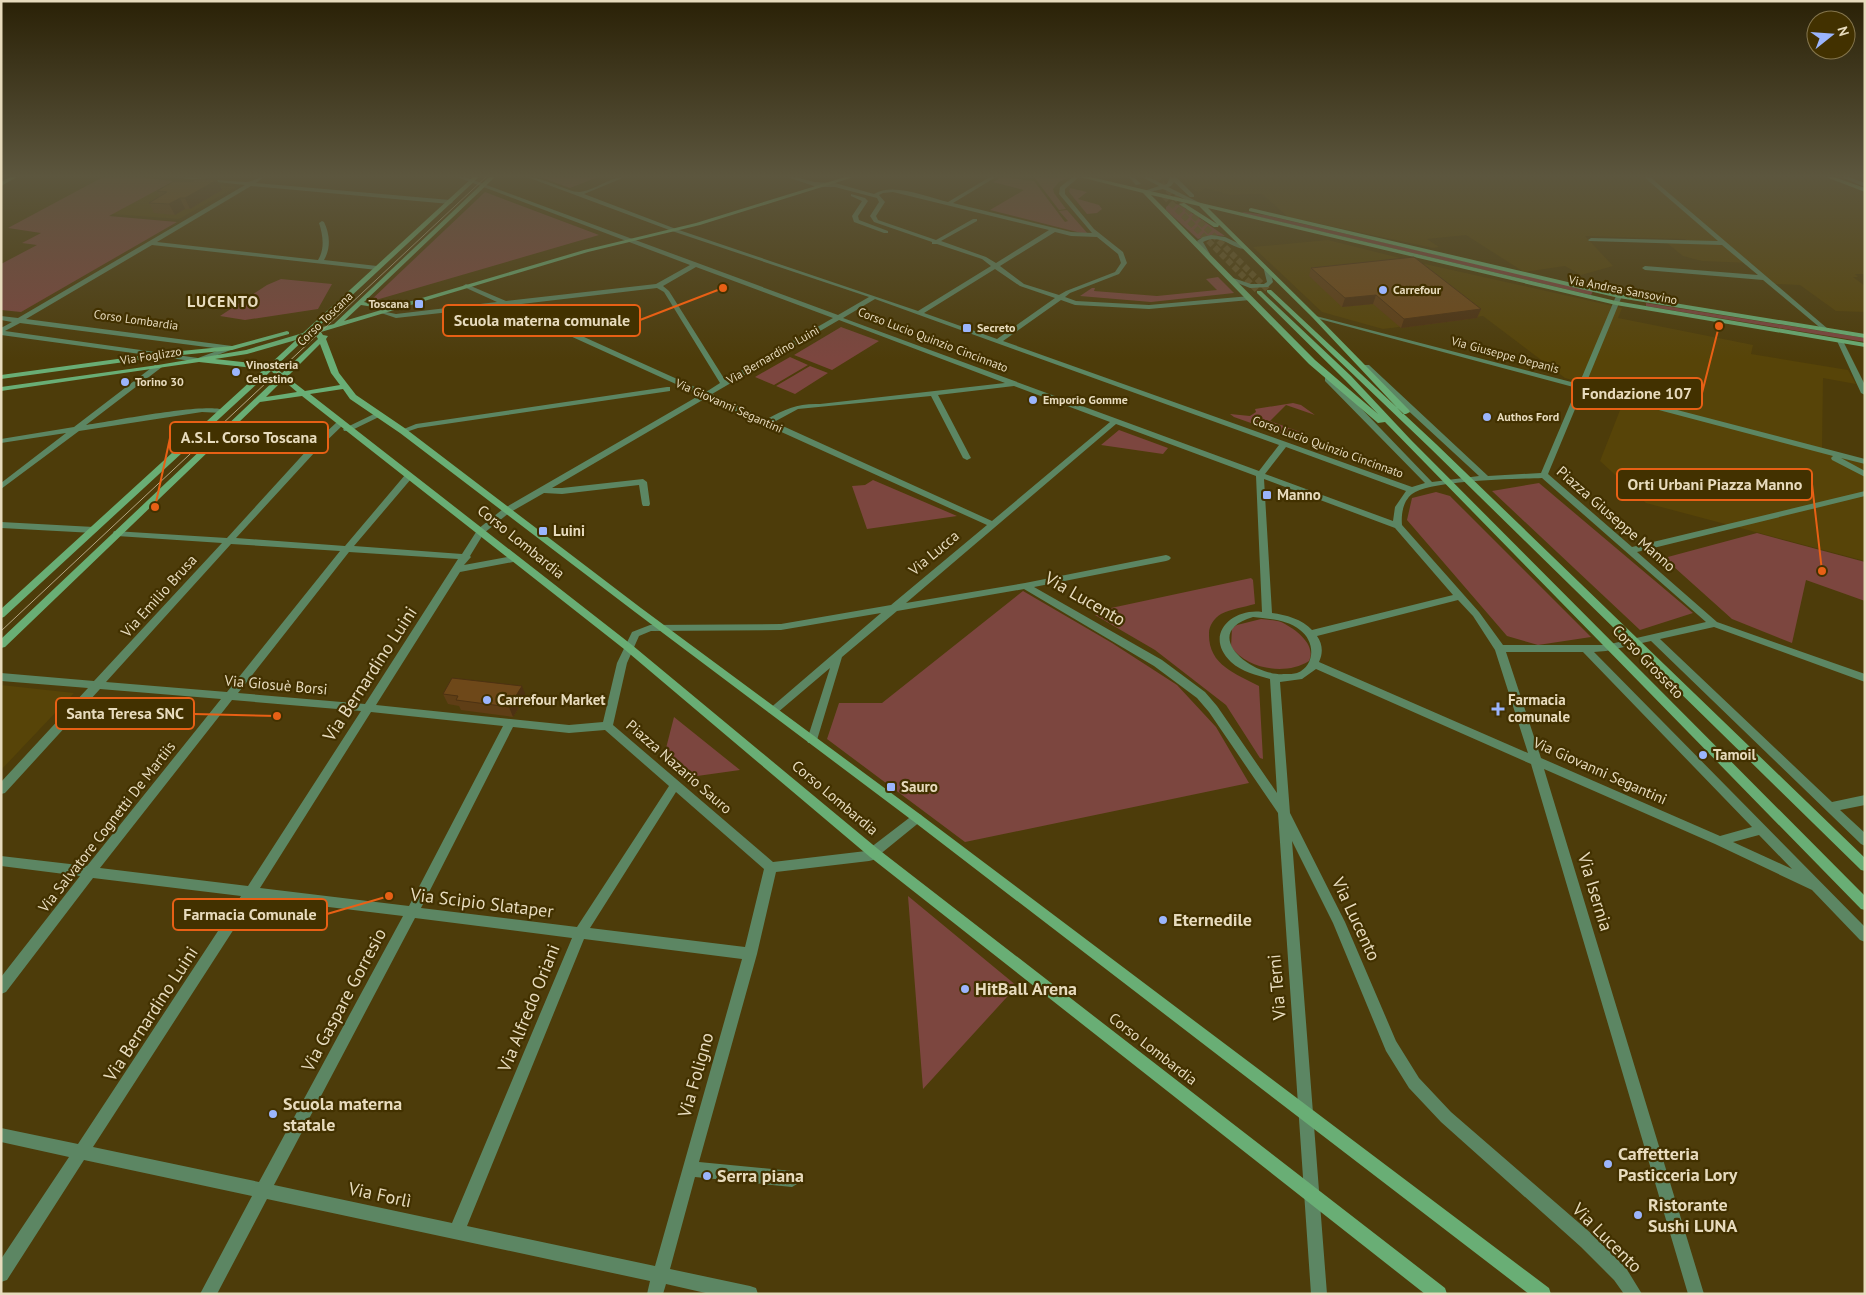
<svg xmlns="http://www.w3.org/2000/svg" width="1866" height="1295" viewBox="0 0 1866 1295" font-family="'PT Sans',sans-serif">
<rect width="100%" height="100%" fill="#4d3c0a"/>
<path fill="#574408" d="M1180,177H1865V274H1855L1858,277H1853L1865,286V312L1836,311L1800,285L1775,284L1751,263L1702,261L1683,256L1667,243H1689L1685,239L1585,236L1613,266L1581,275L1565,266L1524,272L1466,235L1427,239L1439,247L1433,248L1288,217L1262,194L1230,195L1205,188L1198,193Z
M174,181L236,187L179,219L112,214Z
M1328,240L1416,262L1622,308L1618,318L1753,345L1751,354L1848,370L1856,384L1823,378L1822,448L1865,460V561L1646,503L1600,461L1626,395L1565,378L1483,316L1383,329L1322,312L1253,247Z
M1,685L74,693L1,770Z"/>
<path fill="#7c463f" d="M103,177H136L174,181L109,216L177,222L21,312L1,310V264L37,245L22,243L41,233L8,228Z
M540,177H598L570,188Z
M1002,177L1034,181L1065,222L1068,221L1059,211L1067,210L1089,235L990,210L1024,190L993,182Z
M1034,177L1067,178L1059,182L1053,189L1054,193L1066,209L1059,210Z
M1070,188L1087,192L1078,199L1099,205L1102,209L1097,213L1087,214L1069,192Z
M485,192L599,235L369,302Z
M1171,203L1180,205L1225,236L1212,235L1198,239L1166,210V207Z
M1244,212L1265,215L1593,291L1591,295L1242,213Z
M1218,277L1234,293L1151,302L1080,296L1092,288H1095L1094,291L1157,296L1217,290L1206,279Z
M281,279L332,284L318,309L245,320L220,316L267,285Z
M1646,303L1865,338V342L1646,306Z
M841,327L879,341L832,370L794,355Z
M790,357L808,365L774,385L755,377Z
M810,366L828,373L795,394L776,386Z
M1293,403L1301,405L1315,415L1286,405L1270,421L1303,433L1296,439L1234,417L1230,414L1250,416L1256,412L1255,409Z
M1119,430L1168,448L1163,454L1101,445Z
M873,480L957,516L867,529L852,486L865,485Z
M1539,483L1693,613L1640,630L1492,491Z
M1436,492L1450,496L1591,637L1538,645L1507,636L1407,520L1412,498Z
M1757,533L1865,562V601L1806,580L1792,643L1732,619L1664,558Z
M1251,578L1253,580L1255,604C1244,607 1231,609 1221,614C1214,618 1209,626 1209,633C1208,665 1235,673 1259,686L1263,759L1260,758L1226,705L1155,650L1095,615L1112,611L1111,608Z
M1023,591L1112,643L1177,685L1216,727L1249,783L965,842L827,739L839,703H882Z
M1261,619C1268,620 1276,620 1281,622C1294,628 1317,644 1309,661C1285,676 1248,669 1231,647L1232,628L1237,625Z
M674,717L740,770L690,777L664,756Z
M908,896L1017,986L923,1089Z"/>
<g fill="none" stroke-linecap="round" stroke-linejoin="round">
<path stroke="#645425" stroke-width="6" stroke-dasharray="6 3" stroke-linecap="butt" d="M1155,177L1269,291
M1164,196L1259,292"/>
<path fill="#5c8663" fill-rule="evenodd" d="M172,177C197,177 221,181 246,182C253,182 257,177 264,177L256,183L450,200L453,202L450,204L251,186L157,242L318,260C325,249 323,235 319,223L322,221L324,222C330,234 331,248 324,260L377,266L380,268L377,270L152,245L26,319L232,346L236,348L199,362L1,335V328L12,322L1,320V316L18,318L245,185ZM20,323L222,349L198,358L5,331Z
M457,177H465L838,315L869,297L672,231L527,177C543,177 570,193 580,192C596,190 609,177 625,177L584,194L676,229L918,311L991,266L982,259L937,244H932V242L874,222L870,216L879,202L877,198L835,187H817L787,177H796L814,182L835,183L874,194C893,182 927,197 948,202L990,177H996L953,203L1071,232L1092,233L1059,194L1060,187L1073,177H1079L1065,189V194L1094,229L1123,252L1127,263L1119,274L1070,293L1065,297L1076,301L1149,305L1250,296L1253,298L1250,300L1149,309L1075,305L1061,300L1003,341L1412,487L1425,483L1325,381V377H1331L1432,482L1479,476L1363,369V365H1369L1488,476L1541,473L1577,388L1312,317V315L1579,384L1616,296L1619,294L1622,296L1585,386L1865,459V464L1841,458L1865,471V477L1832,460L1831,458L1833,456L1583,390L1548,474L1632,547L1865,491V496L1637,552L1717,622L1865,674V682L1714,627L1660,639L1832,802L1865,795V805L1840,810L1865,833V846L1861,844L1651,641L1606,651L1594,652L1865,927V942L1860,940L1812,890L1715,844L1544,769L1704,1294H1688L1531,764L1316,669L1302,679L1280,682L1290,813L1345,922L1396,1041L1419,1078L1451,1112L1593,1235L1626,1268L1642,1294H1624L1614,1280L1581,1247L1441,1122L1409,1088L1386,1051L1333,923L1292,841L1327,1294H1311L1278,813L1209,712L1197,698L1154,666L1024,589L897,611L842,657L817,740L816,743H808L807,740L830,668L777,713H769L768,710L881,613L781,630L651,631L639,636L627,663L613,725L773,862L866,851L913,815L917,813L921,815L923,818L921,821L873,860L869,861L776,872L757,954L699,1162L792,1171L797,1174L800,1179L797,1184L792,1187L695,1177L670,1269L750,1286L756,1288L758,1294H710L666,1284L663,1294H647L650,1281L267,1199L217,1294H200L252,1196L84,1160L7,1280L1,1282V1259L69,1157L1,1142V1128L78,1144L241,896L93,878L6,992L1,994V977L80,876L1,866V856L87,866L221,699L100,689L5,793L1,794V782L88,688L1,681V673L94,681L222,543L117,536L114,535L113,533L114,531L227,538L309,448L337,422H340L344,424L315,452L236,538L345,546L405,475H411V479L354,546L462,554L478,529L503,509L700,395L504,306L396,318L381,313V311L396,314L497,302L464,287L463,286L466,284L506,301L656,284L690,265ZM893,192L1049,230L996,263L986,257L941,241L977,221V219H973L936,240L878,220L876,216L885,202L879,195L883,193ZM1055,232L1071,236L1097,237L1118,254L1121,263L1115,272L1066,291L1059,295L1024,284L1000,266ZM696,267L833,318L725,380L669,291L663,286ZM995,269L1020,286L1055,298L997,339L924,313ZM657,288L664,292L720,383L706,392L513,305ZM875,299L1279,445L1259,471L843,318ZM839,320L1005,383L820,404C799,403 785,409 767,419L712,394ZM1014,386L1110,422L992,521L774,422L798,409L931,396L963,458L967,460L971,458L938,395ZM706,398L987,525L891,605L781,624L650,625L632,632L617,663L603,722L569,725L376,705L460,572L513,562L518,559L513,556L464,565L471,557L470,556L484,533L509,513L544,493L562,494L639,485L642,504L643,506H649L650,504L647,482L643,479L562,488H552ZM1116,424L1256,476L1262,612C1232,608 1203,635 1231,662C1242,672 1256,675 1270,679L1277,793L1217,706L1205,692L1162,660L1034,587L1166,561L1169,560L1171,558L1169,556L1166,555L1025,583L906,603ZM1286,447L1406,491L1395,507L1393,521L1265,474ZM1542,478L1706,622L1606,645H1503L1479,612L1402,525C1401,514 1403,501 1412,494C1430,480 1516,479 1542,478ZM1264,479L1395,528L1453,595L1312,630C1302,619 1286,615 1272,613ZM231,544L340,551L227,692L106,682ZM349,552L458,559L365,704L238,693ZM1458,600L1473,616L1495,650L1528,753L1319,662C1323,654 1323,644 1317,636ZM1253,617C1269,619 1287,619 1300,630C1315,641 1316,665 1297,673C1294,674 1289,674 1285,674C1252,677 1198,633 1253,617ZM1506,652H1583L1752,827L1720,836L1541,758ZM232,700L361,711L248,886L100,868ZM371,712L503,726L409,906L260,888ZM513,727L569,733L605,730L669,786L577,927L421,908ZM676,792L764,869L745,947L590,928ZM1759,835L1792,869L1733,842ZM254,898L403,916L259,1182L93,1147ZM415,918L572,938L452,1223L274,1185ZM584,939L742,959L655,1266L467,1226Z
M1129,177H1134L1141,184L1136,185Z
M1142,177H1149L1164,185L1167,184L1170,177H1176L1194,195V197H1190L1174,182L1171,186L1168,187L1204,205L1199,206L1163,189L1144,193V191L1159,186Z
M1644,177H1650L1828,329V331H1824L1763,280L1645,270L1642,268L1645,266L1758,275L1722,245L1589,241L1588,240L1591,238L1718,241Z
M1841,177H1849L1865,183V187Z
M851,194L865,198L868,201L858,216L859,220L888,231V233H884L854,222L852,216L862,201L851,196Z
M1211,235L1225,237L1248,248C1236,253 1221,231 1203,242L1210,254L1205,255L1197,241L1203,237Z
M1267,268L1270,270L1273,282L1268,287L1250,288L1230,280L1233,278L1251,284H1264L1267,282L1264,270Z
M1840,339L1843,341L1865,385V395L1861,393L1837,341Z
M155,365L162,367L86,425C109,422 211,401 226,411L222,413L202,412L79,431L1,489V483L66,433L1,443V439L74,427Z
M667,387H670V391L418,428L403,433L399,431L416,424Z
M376,413H382L383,415L350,431H344L343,429Z
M1,522L94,527L98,530L94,533L1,528Z"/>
<path fill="#69ae75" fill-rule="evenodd" d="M10,177H17L1,186V182Z
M473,177H479L318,327L319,328L334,324L489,177H495L364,302L380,306V308L361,305L344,321L584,250L696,223L845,177H854L700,225L588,252L321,332L323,335L328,336L326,339L339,373L356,395L406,429L641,608L921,815L1549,1288L1551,1294H1529L913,821L635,612L400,433L350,399L343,389L310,394L632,645L878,849L1445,1288L1447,1294H1425L870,857L624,649L302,396L260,402L5,647L1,648V639L278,377L271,371L4,617L1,618V609L264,369L199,362L1,391V387L158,365L246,350L303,333ZM315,334L318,339L282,373L275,367L308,336ZM296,340L269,365L215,359L247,354ZM320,344L331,373L340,385L305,391L287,377ZM283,380L297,392L266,397Z
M1080,177H1091L1616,301L1865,343V347L1616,305L1208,208L1316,315L1409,410L1410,412L1406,414H1403L1312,317L1219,225L1218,227H1214L1179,204L1184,203L1217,224L1199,206L1151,195L1315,360L1378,414L1345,380L1257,293V291H1261L1351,376L1411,440L1865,896V910L1861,909L1385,422L1378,423L1309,364L1143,193Z
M1826,177H1834L1865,188V192Z
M1251,208L1619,294L1865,334V338L1619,298L1249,211V209Z
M1267,290H1271L1436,444L1865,858V871L1861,870L1430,448L1267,292Z
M287,331L289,332V334L232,350L161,357L1,379V375L161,353L232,346Z"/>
<path stroke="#b3a681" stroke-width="1" d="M1,631L486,177"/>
</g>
<path fill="#5f3e16" d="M217,180L222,190L190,209H185L175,215L154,213L149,203L160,197L157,191L191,182Z
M1311,268L1481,309L1477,318L1401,328L1373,304L1342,307L1309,276Z
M443,694L526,696L513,717L461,710L459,706L448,704Z"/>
<path fill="#4d3212" d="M217,180L222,190L190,209L185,198Z
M180,198L185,209L175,215L169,204Z
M1376,295L1373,304L1342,307L1345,298Z
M1481,309L1477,318L1401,328L1404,319Z
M522,686L526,696L513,717L509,707Z"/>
<path fill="#6e4819" stroke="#4d3212" d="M196,179L217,180L185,198H180L169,204L149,203L167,192L157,191L174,181L191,182Z
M1414,257L1481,309L1404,319L1376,295L1345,298L1311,268Z
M452,678L522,686L509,707L456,700L458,696L443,694Z"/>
<linearGradient id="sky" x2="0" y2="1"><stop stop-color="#2a2106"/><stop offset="0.49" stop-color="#5c563e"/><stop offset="1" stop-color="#5c563e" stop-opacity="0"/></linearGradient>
<rect width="1866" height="359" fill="url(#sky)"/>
<g fill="#9bb5fd" stroke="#423100" stroke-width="2">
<circle cx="1383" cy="290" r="5"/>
<rect x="414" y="299" width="10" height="10" rx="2.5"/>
<rect x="962" y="323" width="10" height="10" rx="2.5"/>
<circle cx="236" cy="372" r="5"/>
<circle cx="125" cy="382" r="5"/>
<circle cx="1033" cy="400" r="5"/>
<circle cx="1487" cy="417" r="5"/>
<rect x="1262" y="490" width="10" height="10" rx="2.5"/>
<rect x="538" y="526" width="10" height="10" rx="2.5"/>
<circle cx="487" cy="700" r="5"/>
<path d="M1495.5 701.5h5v5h5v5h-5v5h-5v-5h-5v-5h5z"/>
<circle cx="1703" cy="755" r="5"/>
<rect x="886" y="782" width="10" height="10" rx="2.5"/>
<circle cx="1163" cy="920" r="5"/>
<circle cx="965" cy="989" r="5"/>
<circle cx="273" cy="1114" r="5"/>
<circle cx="1608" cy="1164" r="5"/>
<circle cx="707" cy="1176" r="5"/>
<circle cx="1638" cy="1215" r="5"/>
</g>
<g text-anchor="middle" stroke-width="4.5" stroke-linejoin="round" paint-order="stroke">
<g font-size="12" font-weight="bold" fill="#e7dbbd" stroke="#423100" text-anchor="start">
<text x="1393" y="294">Carrefour</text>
<text x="409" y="308" text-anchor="end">Toscana</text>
<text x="977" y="332">Secreto</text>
<text x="246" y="369">Vinosteria<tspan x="246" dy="14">Celestino</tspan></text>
<text x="135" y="386">Torino 30</text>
<text x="1043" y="404">Emporio Gomme</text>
<text x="1497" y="421">Authos Ford</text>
</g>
<g font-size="12" fill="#e7dbbd" stroke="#423100">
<text transform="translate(1623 290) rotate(11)" y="4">Via Andrea Sansovino</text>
<text transform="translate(325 319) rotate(-44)" y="4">Corso Toscana</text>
<text transform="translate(136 320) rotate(8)" y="4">Corso Lombardia</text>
<text transform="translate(933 340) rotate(21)" y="4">Corso Lucio Quinzio Cincinnato</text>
<text transform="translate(773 355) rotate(-30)" y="4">Via Bernardino Luini</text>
<text transform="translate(1505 355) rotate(15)" y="4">Via Giuseppe Depanis</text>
<text transform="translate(151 356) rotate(-9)" y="4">Via Foglizzo</text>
<text transform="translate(729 406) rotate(24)" y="4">Via Giovanni Segantini</text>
<text transform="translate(1328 447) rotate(20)" y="4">Corso Lucio Quinzio Cincinnato</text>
</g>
<g font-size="15" font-weight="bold" fill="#e7dbbd" stroke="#423100" text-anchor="start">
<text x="1277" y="500">Manno</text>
<text x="553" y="536">Luini</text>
<text x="497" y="705">Carrefour Market</text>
<text x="1508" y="705">Farmacia<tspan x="1508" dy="17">comunale</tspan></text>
<text x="1713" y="760">Tamoil</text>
<text x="901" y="792">Sauro</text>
</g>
<g font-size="15" fill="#e7dbbd" stroke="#423100">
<text transform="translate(1616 519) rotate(41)" y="5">Piazza Giuseppe Manno</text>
<text transform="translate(521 542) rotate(39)" y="5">Corso Lombardia</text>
<text transform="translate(934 553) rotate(-40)" y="5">Via Lucca</text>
<text transform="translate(159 596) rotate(-48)" y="5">Via Emilio Brusa</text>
<text transform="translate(1648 662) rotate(46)" y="5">Corso Grosseto</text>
<text transform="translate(276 685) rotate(5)" y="5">Via Giosuè Borsi</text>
<text transform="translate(679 767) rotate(41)" y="5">Piazza Nazario Sauro</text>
<text transform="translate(1600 771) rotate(24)" y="5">Via Giovanni Segantini</text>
<text transform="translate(835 798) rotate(40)" y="5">Corso Lombardia</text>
<text transform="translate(107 827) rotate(-52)" y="5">Via Salvatore Cognetti De Martiis</text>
<text transform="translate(1153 1049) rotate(38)" y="5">Corso Lombardia</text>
</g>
<g font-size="16" font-weight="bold" letter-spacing="1" fill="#e7dbbd" stroke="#423100">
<text x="223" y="307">LUCENTO</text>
</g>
<g font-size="18" fill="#e7dbbd" stroke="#423100">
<text transform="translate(1085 599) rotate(30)" y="6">Via Lucento</text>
<text transform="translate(370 674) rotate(-57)" y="6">Via Bernardino Luini</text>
<text transform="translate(1595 892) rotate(73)" y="6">Via Isernia</text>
<text transform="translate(482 903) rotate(7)" y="6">Via Scipio Slataper</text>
<text transform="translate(1356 919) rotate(65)" y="6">Via Lucento</text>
<text transform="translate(1277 987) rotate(-95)" y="6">Via Terni</text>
<text transform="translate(344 1000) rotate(-62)" y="6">Via Gaspare Gorresio</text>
<text transform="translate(529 1008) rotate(-68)" y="6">Via Alfredo Oriani</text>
<text transform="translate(151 1014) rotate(-57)" y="6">Via Bernardino Luini</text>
<text transform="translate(696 1075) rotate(-74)" y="6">Via Foligno</text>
<text transform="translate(380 1195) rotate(12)" y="6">Via Forlì</text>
<text transform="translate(1607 1238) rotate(45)" y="6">Via Lucento</text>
</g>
<g font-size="18" font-weight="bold" fill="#e7dbbd" stroke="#423100" text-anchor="start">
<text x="1173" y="926">Eternedile</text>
<text x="975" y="995">HitBall Arena</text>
<text x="283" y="1110">Scuola materna<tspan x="283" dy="21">statale</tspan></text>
<text x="1618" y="1160">Caffetteria<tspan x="1618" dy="21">Pasticceria Lory</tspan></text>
<text x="717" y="1182">Serra piana</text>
<text x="1648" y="1211">Ristorante<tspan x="1648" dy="21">Sushi LUNA</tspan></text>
</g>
</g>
<path fill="none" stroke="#e86015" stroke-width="2" d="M723 288L640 320M1719 326L1702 393M155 507L170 438M1822 571L1812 484M277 716L194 714M389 896L327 914"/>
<g fill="#e86015" stroke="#423100" stroke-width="2">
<circle cx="723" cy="288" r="5"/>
<circle cx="1719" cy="326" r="5"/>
<circle cx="155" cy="507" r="5"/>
<circle cx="1822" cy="571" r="5"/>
<circle cx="277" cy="716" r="5"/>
<circle cx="389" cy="896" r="5"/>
</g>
<g fill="#423100" stroke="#e86015" stroke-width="2">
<rect x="443" y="305" width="197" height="31" rx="5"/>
<rect x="1572" y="378" width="130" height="31" rx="5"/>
<rect x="170" y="422" width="158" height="31" rx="5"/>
<rect x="1617" y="469" width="195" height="31" rx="5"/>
<rect x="56" y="698" width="138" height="31" rx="5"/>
<rect x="173" y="899" width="154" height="31" rx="5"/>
</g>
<g font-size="16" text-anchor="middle" font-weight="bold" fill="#e7dbbd">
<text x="542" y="326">Scuola materna comunale</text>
<text x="1637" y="399">Fondazione 107</text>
<text x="249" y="443">A.S.L. Corso Toscana</text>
<text x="1715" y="490">Orti Urbani Piazza Manno</text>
<text x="125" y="719">Santa Teresa SNC</text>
<text x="250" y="920">Farmacia Comunale</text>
</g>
<rect width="1866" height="1295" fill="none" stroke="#e7dbbd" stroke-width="5"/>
<g transform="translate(1831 35) rotate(73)"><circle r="24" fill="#423100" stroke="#84754c"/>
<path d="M0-4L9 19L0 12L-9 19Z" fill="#9bb5fd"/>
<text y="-8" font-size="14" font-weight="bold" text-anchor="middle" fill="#e7dbbd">N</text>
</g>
</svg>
